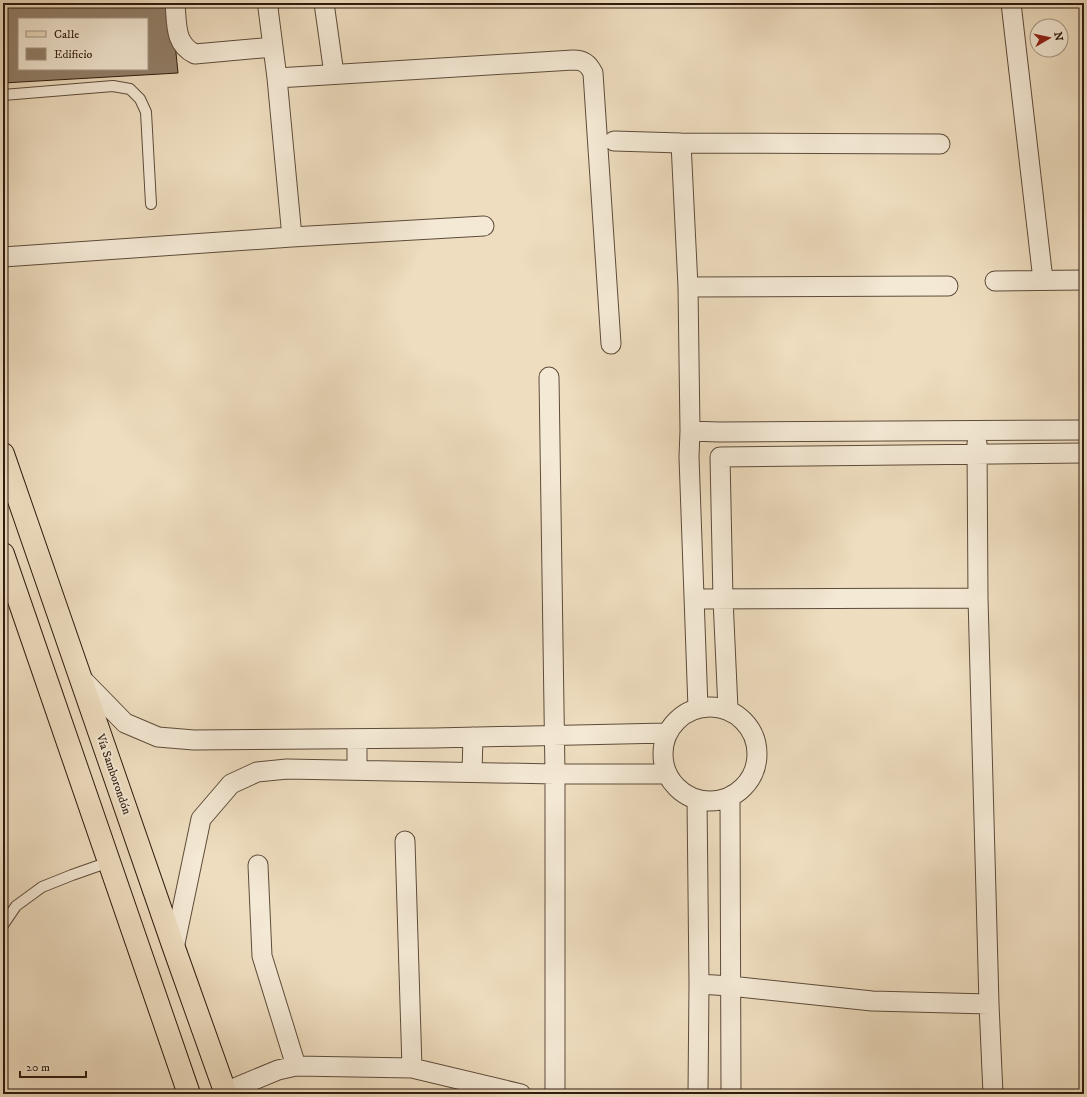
<svg xmlns="http://www.w3.org/2000/svg" width="1087" height="1097" viewBox="0 0 1087 1097" font-family="'IM FELL DW Pica',serif">
<rect width="100%" height="100%" fill="#eeddbf"/>
<filter id="stains"><feTurbulence type="fractalNoise" baseFrequency=".005" numOctaves="4"/><feColorMatrix values="0 0 0 0 .2 0 0 0 0 .09 0 0 0 0 .02 0 0 0 .5 -.17"/></filter>
<radialGradient id="worn" r=".72"><stop offset=".6" stop-color="#630" stop-opacity="0"/><stop offset="1" stop-color="#630" stop-opacity=".3"/></radialGradient>
<path fill="#92806a" stroke="#2e1b0e" fill-rule="evenodd" d="M3,3H171L178,73L3,83ZM19,19H147V69H19Z"/>
<g fill="none" stroke-linecap="round" stroke-linejoin="round">
<g stroke="#5e4c3a" stroke-width="12">
<path id="lane" d="M3,95L113,86L130,89L140,99L146,112L151,204
M3,925L16,906L42,887L72,875L109,862"/>
</g>
<g stroke="#5e4c3a" stroke-width="21">
<path id="street" d="M175,3C177,23 174,44 195,54L273,47
M270,3L268,8L277,78L292,237
M324,3L334,74
M1011,3L1043,280
M277,78L573,60C583,60 588,63 593,73L611,344
M614,141L681,143L940,144
M681,143L688,287
M3,257L292,237L484,226
M995,281L1084,280
M549,377L555,774V1094
M690,431L688,287L948,286
M694,599L978,598L977,443
M81,678L125,723L158,737L194,740L434,738L667,733
M663 754a47 47 0 1 1 94 0a47 47 0 1 1-94 0Z
M698,708L689,457L690,431L719,432L1084,430
M728,709L723,599L720,457L1084,453
M357,770V739
M472,772L473,737
M730,797L731,1094
M697,799L699,984L698,1094
M258,865L262,956L296,1066
M174,948L201,819L231,784L257,772L287,769L555,774H667
M699,984L730,986L872,1001L989,1004L978,598
M989,1004L993,1094
M412,1068L521,1094
M225,1092L278,1070L296,1066L412,1068L405,841"/>
</g>
<g stroke="#2e1b0e" stroke-width="24">
<path id="primary" d="M3,454L174,948L226,1094
M3,554L189,1094"/>
</g>
<use href="#lane" stroke="#f4e9d5" stroke-width="10"/>
<use href="#street" stroke="#f4e9d5" stroke-width="19"/>
<use href="#primary" stroke="#eeddbf" stroke-width="22"/>
</g>
<g text-anchor="middle" stroke-width="4" stroke-linejoin="round" paint-order="stroke">
<g font-size="12" fill="#2e1b0e" stroke="#f4e9d5">
<text transform="translate(114 774) rotate(71)" y="4">Vía Samborondón</text>
</g>
</g>
<rect width="1087" height="1097" fill="none" stroke="#eeddbf" stroke-width="16"/>
<rect x="4" y="4" width="1079" height="1089" fill="none" stroke="#2e1b0e" stroke-width="2"/>
<rect x="8" y="8" width="1071" height="1081" fill="none" stroke="#2e1b0e"/>
<rect x="18" y="18" width="130" height="52" fill="#f4e9d5" stroke="#a59785"/>
<rect x="26" y="31" width="20" height="6" fill="#eeddbf" stroke="#a59785"/>
<text x="54" y="38" font-size="12" fill="#2e1b0e">Calle</text>
<rect x="26" y="48" width="20" height="12" fill="#92806a" stroke="#a59785"/>
<text x="54" y="58" font-size="12" fill="#2e1b0e">Edificio</text>
<g transform="translate(1049 38) rotate(81)"><circle r="19" fill="#f4e9d5" stroke="#a59785"/>
<path d="M0-3L7 15L0 10L-7 15Z" fill="#8f2418"/>
<text y="-6" font-size="11" font-weight="bold" text-anchor="middle" fill="#2e1b0e">N</text>
</g>
<path d="M20 1071v6h66v-6" fill="none" stroke="#2e1b0e" stroke-width="2"/>
<text x="26" y="1071" font-size="12" fill="#2e1b0e" stroke="#f4e9d5" stroke-width="3" paint-order="stroke">20 m</text>
<rect width="100%" height="100%" filter="url(#stains)"/>
<rect width="100%" height="100%" fill="url(#worn)"/>
</svg>
